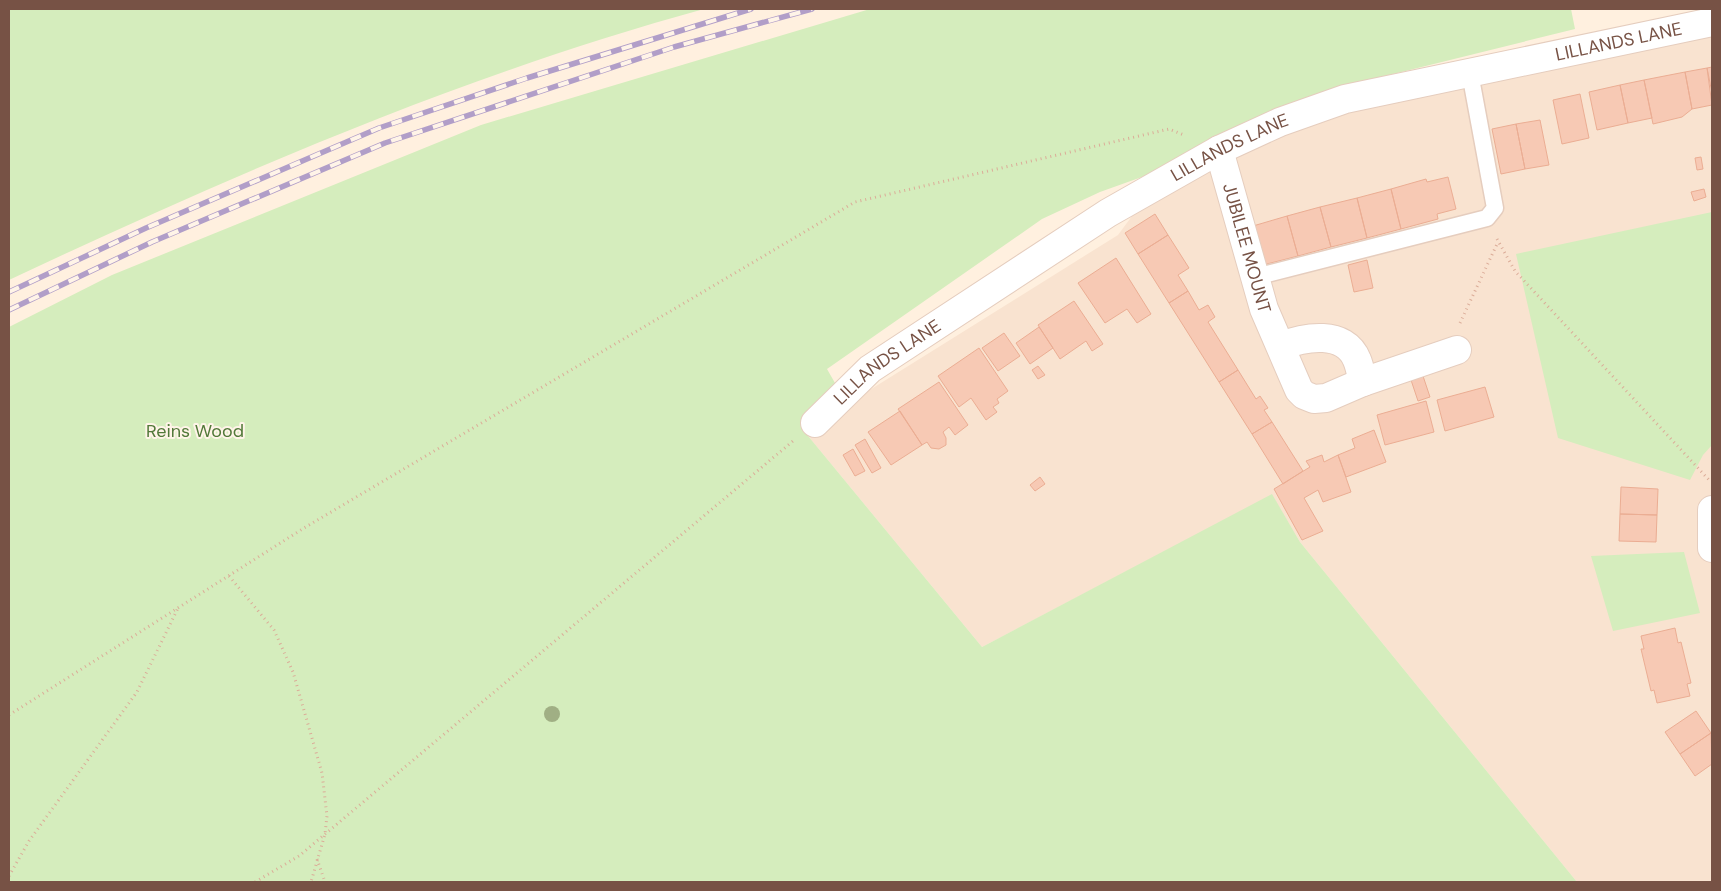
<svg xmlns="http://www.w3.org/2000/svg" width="1721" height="891" viewBox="0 0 1721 891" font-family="'DM Sans',sans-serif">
<rect width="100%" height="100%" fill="#fff0df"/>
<path fill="#f9e3d0" d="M1712,36V882H1577L1300,542L1272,495L982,647L804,431L1118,235L1135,212L1195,174L1306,125L1365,106Z"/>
<path fill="#d5edbd" d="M9,9H704C464,75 234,174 9,280Z
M870,9H1571L1575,29L1373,79L1292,105L1153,173L1100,192L1042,219L827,369L847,404L804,431L982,647L1272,494L1300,542L1577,882H9V327L112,275L481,125Z
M1712,212V445L1703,455L1690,480L1558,438L1516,254Z
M1684,552L1700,613L1613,631L1591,556Z"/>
<path fill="#f7c9b4" stroke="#ebad93" d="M1712,67V93L1707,68Z
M1707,68L1712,105L1692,109L1685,72Z
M1685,72L1692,109L1682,117L1653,124L1644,80Z
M1644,80L1652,118L1628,123L1620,85Z
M1620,85L1628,123L1597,130L1589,92Z
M1580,94L1589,138L1562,144L1553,100Z
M1540,120L1549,165L1525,169L1516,124Z
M1516,124L1525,169L1501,174L1492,129Z
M1701,157L1703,169L1697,170L1695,158Z
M1448,177L1456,209L1437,214L1438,219L1401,229L1391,189L1426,179L1427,182Z
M1391,189L1401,229L1367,238L1357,198Z
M1704,189L1706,197L1694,201L1691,192Z
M1357,198L1367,238L1331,247L1320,207Z
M1320,207L1331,247L1298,256L1287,216Z
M1155,214L1168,235L1138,254L1125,233Z
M1287,216L1298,256L1263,265L1253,226Z
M1168,235L1189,268L1178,275L1188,291L1169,303L1138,254Z
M1116,258L1151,314L1137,323L1127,309L1105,323L1078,283Z
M1367,260L1373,288L1354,292L1348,265Z
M1188,291L1199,310L1208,305L1215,317L1208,322L1238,370L1219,382L1169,303Z
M1074,301L1103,344L1092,351L1086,341L1060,359L1038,325Z
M1039,327L1053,348L1030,364L1016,343Z
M1004,333L1020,356L998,371L982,348Z
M979,348L1008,391L997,399L999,403L993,407L997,412L986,420L971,398L959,407L938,376Z
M1038,366L1045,375L1038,379L1032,370Z
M1238,370L1256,399L1260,396L1268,408L1264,410L1272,422L1252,434L1219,382Z
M1423,376L1430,397L1418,401L1411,380Z
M939,382L968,425L955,435L949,427L943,432L946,438V445L939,449L931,448L927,442L922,445L898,409Z
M1485,387L1494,417L1445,431L1437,400Z
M1426,401L1434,432L1385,445L1377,415Z
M900,411L922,445L891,465L868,432Z
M1272,422L1303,471L1283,484L1252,434Z
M1374,430L1386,462L1346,477L1338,455L1355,448L1352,439Z
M865,439L881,468L872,473L855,445Z
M853,449L865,471L855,476L843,455Z
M1322,455L1324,462L1338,455L1351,492L1323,502L1318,490L1304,498L1323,531L1302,540L1274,489L1310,467L1306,461Z
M1040,477L1045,484L1035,491L1030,485Z
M1621,487L1658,489L1657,515L1620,514Z
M1620,514L1657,515L1656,542L1619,541Z
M1675,628L1678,643L1681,642L1691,683L1687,684L1690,696L1657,703L1654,690L1651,691L1641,649H1644L1641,636Z
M1696,711L1711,733L1680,754L1665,732Z
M1711,733L1712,764L1695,776L1680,754Z"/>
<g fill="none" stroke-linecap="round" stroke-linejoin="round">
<g stroke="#e5cdbe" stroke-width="19">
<path id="lane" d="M1255,277L1487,218L1495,208L1470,73"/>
</g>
<g stroke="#e5cdbe" stroke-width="30">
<g id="street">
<path id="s1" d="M1219,150L1264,309L1299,390L1304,395L1314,399L1326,398L1363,382L1457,350"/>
<path d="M1281,346C1304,337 1345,329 1357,360C1360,367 1361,375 1363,382"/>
<path id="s2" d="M815,423L870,369L1108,213L1219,150L1280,122L1345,99L1712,22"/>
<path d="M1712,510V548"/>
</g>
</g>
<path stroke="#dbac98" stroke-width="3" stroke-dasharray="1 4" stroke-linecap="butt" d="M1497,239L1515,271L1710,481
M1460,323L1498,242
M229,576L274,630L293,672L322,773L327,816L325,834L311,882
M9,715L304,528L855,202L1169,129L1184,135
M317,859L325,882
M9,876L29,841L137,692L178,608
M255,882L299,856L793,441"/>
<use href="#lane" stroke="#fff" stroke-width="16"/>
<use href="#street" stroke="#fff" stroke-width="28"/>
<g stroke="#b19ec8" stroke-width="5.5">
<path id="rail" d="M9,292L146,228L379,128L527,78L751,9
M9,310L152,242L385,143L674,47L812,9"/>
</g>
<use href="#rail" stroke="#fff4e8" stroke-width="4" stroke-dasharray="11" stroke-linecap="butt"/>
</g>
<circle fill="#a0af84" cx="552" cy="714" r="8"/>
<g text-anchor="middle" stroke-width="4" stroke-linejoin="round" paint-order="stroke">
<g font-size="18" fill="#775245" stroke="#fff4e8">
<text dy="6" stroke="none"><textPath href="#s2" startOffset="905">LILLANDS LANE</textPath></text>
<text dy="6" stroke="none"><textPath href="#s2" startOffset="500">LILLANDS LANE</textPath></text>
<text dy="6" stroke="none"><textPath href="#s1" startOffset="102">JUBILEE MOUNT</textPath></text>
<text dy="6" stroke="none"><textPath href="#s2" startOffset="95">LILLANDS LANE</textPath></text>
</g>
<g font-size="18" fill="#527939" stroke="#fff4e8">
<text x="195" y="437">Reins Wood</text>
</g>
</g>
<rect width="1721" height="891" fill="none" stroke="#775245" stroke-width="20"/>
</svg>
